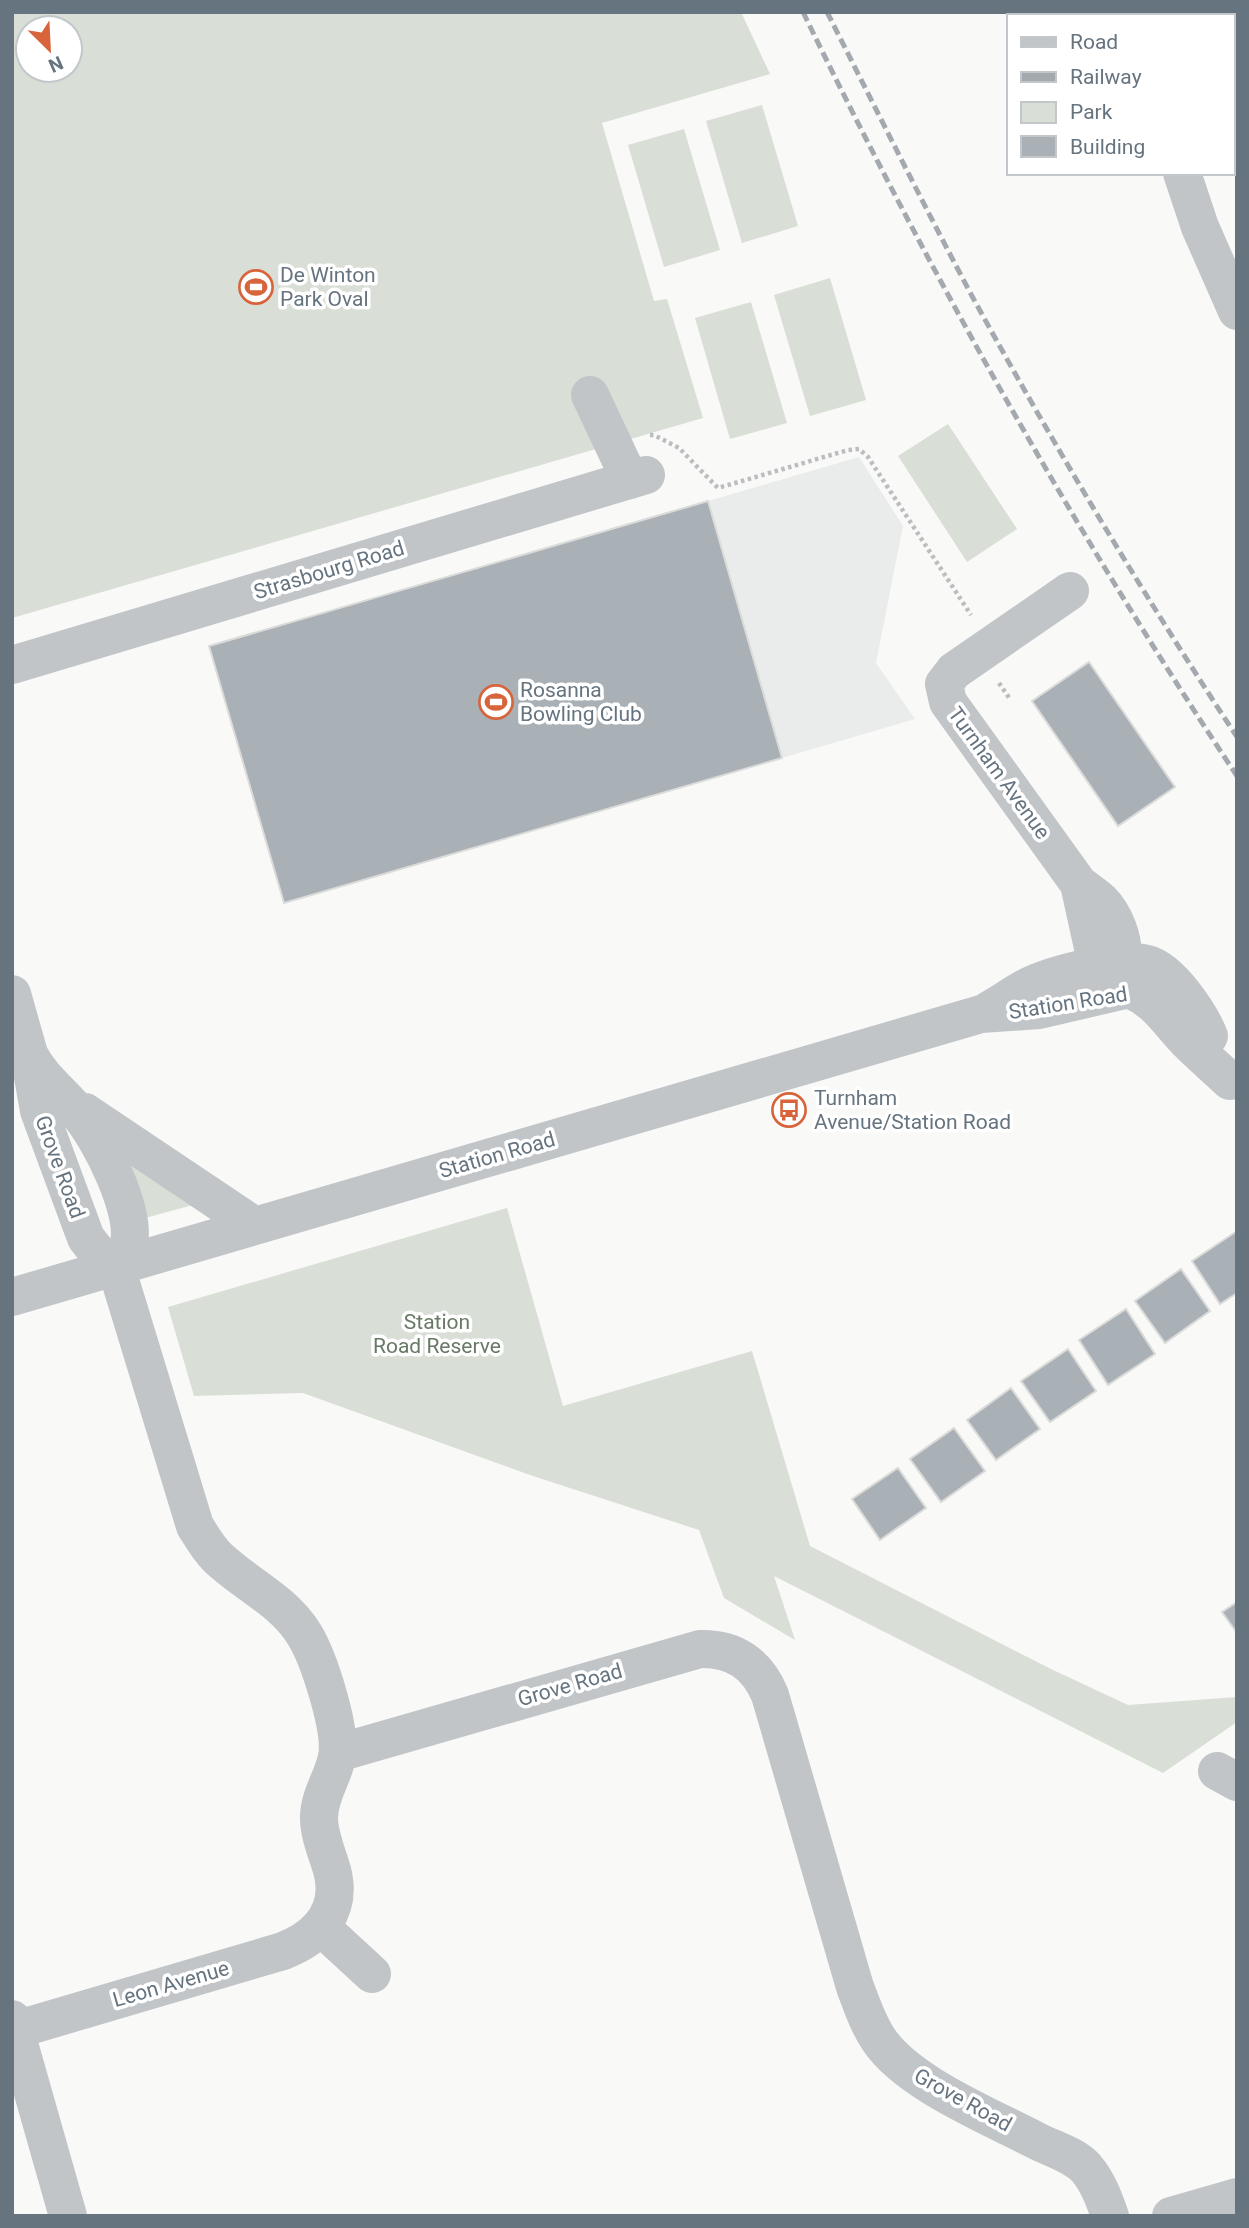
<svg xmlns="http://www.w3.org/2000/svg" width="1249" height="2228" viewBox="0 0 1249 2228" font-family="Roboto,sans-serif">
<rect width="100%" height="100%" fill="#f9f9f7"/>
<path fill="#eaebeb" d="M859,457L903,526L876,663L915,719L782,758L708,501Z"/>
<path fill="#d9ded7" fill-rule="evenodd" d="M12,12H741L770,74L602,123L654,301L667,299L703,418L12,618ZM28,28H70V70H28Z
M762,105L798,226L742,243L706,121Z
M684,129L720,250L664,267L628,145Z
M830,278L866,400L810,416L774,295Z
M751,302L787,423L730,439L695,318Z
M948,424L1017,529L967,562L898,456Z
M128,1159L193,1205L145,1218Z
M507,1208L563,1406L752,1351L810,1546L1051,1669L1128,1705L1237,1697V1722L1163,1773L774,1576L795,1640L724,1598L699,1530L530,1475L303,1393L194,1396L168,1307Z"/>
<path fill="#a9b0b6" stroke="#dbdbda" stroke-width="2" d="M708,501L782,758L284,903L209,646Z
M1089,662L1175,787L1118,826L1032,701Z
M1237,1231V1293L1220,1304L1192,1261Z
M1181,1269L1210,1311L1165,1343L1135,1301Z
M1126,1309L1155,1354L1108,1385L1079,1340Z
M1068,1349L1096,1391L1050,1422L1021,1381Z
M1011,1388L1040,1429L996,1460L967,1420Z
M954,1428L985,1471L941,1502L910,1459Z
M898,1468L926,1508L880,1540L852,1499Z
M1237,1602V1633L1222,1612Z"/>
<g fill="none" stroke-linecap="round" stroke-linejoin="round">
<path stroke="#bbbec0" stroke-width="4.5" stroke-dasharray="3.5 3.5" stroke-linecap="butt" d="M650,435H654L679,448L718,488L848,450L859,449L868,457L971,615
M999,683L1010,699"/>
<path stroke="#c1c5c8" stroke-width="38" d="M1134,12L1135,16
M1182,173L1200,227L1237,311
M590,395L630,480
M1070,591L954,671L944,684L948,702L1079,884C1086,890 1095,895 1101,901C1114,914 1125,940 1122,958C1120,971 1115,977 1117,991
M12,665L646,475
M1079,884L1097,966L1115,978
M12,994L29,1054L39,1111L86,1238L97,1252L116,1267L195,1526C202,1537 208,1548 217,1557C245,1584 283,1600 304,1634C319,1658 342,1730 337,1757C333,1778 319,1795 319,1818C319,1835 327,1853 332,1870C343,1911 319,1937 283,1951L15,2030
M989,1010C1003,1002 1017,992 1031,985C1055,974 1123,956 1147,964C1171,970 1200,1014 1209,1036
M30,1056C42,1079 63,1094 79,1114C100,1139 136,1210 129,1243C127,1251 121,1259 116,1267
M85,1112L255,1226
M12,1297L981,1014L1039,1010L1129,989C1157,1001 1166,1019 1186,1040C1200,1054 1215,1067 1230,1081
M338,1753L700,1649C734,1648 757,1664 770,1695L855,1987C862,2005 868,2024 879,2040C908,2083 989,2116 1035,2140C1052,2149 1073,2154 1086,2168C1098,2182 1104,2199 1110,2216
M1217,1771L1237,1782
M321,1927L372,1974
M12,2019L68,2216
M1171,2216L1237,2197"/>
<path stroke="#a3a9ae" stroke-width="5" stroke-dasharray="10 5" stroke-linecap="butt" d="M803,12C931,276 1075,532 1237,776
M827,12C875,107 922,202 972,296C1054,446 1143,594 1237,737"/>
</g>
<defs>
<g id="stadium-ring" transform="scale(1.75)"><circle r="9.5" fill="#fff" stroke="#d7643a" stroke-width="1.5"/><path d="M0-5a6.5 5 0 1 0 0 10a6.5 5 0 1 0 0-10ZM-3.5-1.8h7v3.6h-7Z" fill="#d7643a"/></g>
<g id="bus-ring" transform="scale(1.75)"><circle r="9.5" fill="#fff" stroke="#d7643a" stroke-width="1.5"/><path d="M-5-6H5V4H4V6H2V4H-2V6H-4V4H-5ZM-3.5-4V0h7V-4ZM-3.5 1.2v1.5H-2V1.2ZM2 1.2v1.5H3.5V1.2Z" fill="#d7643a"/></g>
</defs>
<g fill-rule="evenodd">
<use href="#stadium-ring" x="256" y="287"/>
<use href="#stadium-ring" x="496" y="702"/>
<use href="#bus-ring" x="789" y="1110"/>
</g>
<g text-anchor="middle" stroke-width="7" stroke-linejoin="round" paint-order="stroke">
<g font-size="21" fill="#667480" stroke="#fff" text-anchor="start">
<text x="280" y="282">De Winton<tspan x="280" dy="24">Park Oval</tspan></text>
<text x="520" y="697">Rosanna<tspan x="520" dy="24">Bowling Club</tspan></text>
<text x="814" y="1105">Turnham<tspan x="814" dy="24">Avenue/Station Road</tspan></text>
</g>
<g font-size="21" fill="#667480" stroke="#fff">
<text transform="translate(329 570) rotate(-17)" y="7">Strasbourg Road</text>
<text transform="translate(999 773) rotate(54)" y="7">Turnham Avenue</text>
<text transform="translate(1068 1003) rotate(-9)" y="7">Station Road</text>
<text transform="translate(497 1155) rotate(-16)" y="7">Station Road</text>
<text transform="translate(60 1167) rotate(70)" y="7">Grove Road</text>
<text transform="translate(570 1685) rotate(-16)" y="7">Grove Road</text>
<text transform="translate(171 1984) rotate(-16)" y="7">Leon Avenue</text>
<text transform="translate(963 2100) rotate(29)" y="7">Grove Road</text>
</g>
<g font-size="21" fill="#687965" stroke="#fff">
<text x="437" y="1329">Station<tspan x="437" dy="24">Road Reserve</tspan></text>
</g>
</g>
<rect width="1249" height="2228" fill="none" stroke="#667480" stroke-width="28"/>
<rect x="1007" y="14" width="228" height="161" fill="#ffffff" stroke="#c2c7cc" stroke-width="2"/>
<rect x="1021" y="37" width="35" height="10" fill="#c1c5c8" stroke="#c2c7cc" stroke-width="2"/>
<text x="1070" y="49" font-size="21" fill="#667480">Road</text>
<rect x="1021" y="72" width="35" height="10" fill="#a3a9ae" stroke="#c2c7cc" stroke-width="2"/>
<text x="1070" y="84" font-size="21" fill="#667480">Railway</text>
<rect x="1021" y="102" width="35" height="21" fill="#d9ded7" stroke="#c2c7cc" stroke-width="2"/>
<text x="1070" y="119" font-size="21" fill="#667480">Park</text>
<rect x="1021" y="136" width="35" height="21" fill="#a9b0b6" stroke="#c2c7cc" stroke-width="2"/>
<text x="1070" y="154" font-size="21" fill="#667480">Building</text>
<g transform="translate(49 49) rotate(156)"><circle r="33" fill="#ffffff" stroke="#c2c7cc" stroke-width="2"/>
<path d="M0-5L12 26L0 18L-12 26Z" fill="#d7643a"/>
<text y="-10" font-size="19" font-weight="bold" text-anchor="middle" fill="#667480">N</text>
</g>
</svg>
